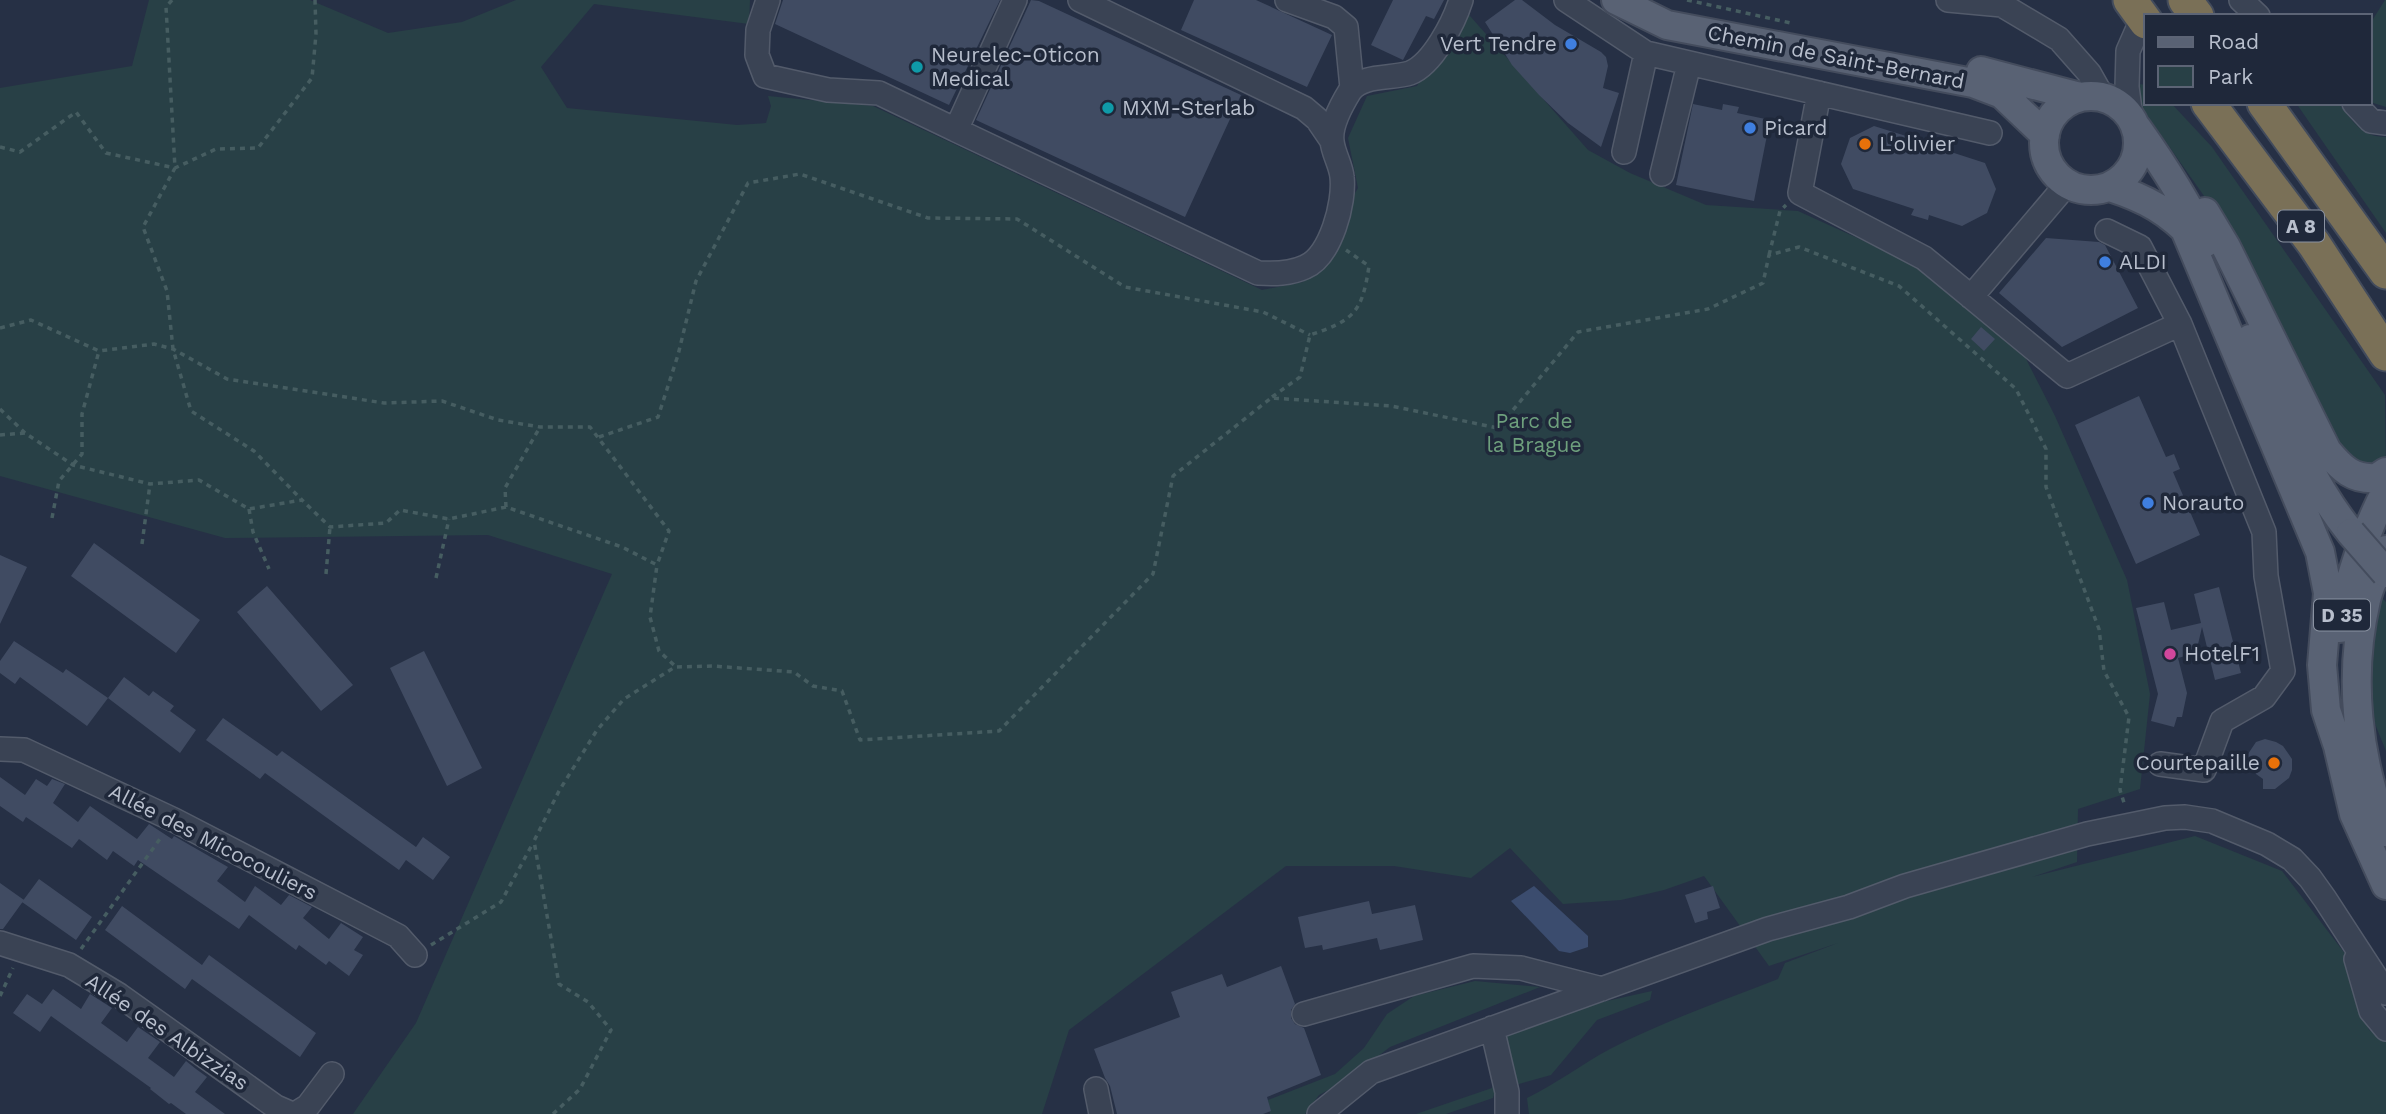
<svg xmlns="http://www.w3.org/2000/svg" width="2386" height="1114" viewBox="0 0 2386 1114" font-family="'Work Sans',sans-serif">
<rect width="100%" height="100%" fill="#263045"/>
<path fill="#284046" d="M149,0H310L388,33L462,22L516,0H750L749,24L594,4L541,67L567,108L737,125L766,123L771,106L768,96L873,106L1262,290L1303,282L1358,188L1348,138L1367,96L1417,86L1463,8L1588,150L1630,173L1706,205L1798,211L1921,267L2023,353L2055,416L2127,580L2150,694L2140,789L2078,809L2077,862L2032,877L2195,836L2282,871L2346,955L2369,1030L2386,1040V1114H1529L1527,1098C1556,1084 1582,1064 1610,1049C1664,1021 1722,1001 1778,979L1785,963L1838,943L1769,966L1704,876L1664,890L1621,900L1563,904L1510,848L1471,878L1394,866H1286L1069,1030L1042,1114H353L416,1023L612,574L488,535L225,538L0,476V88L132,66Z
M2385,0H2386V107L2370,102V24Z
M2139,84L2146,85V103H2171L2212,147L2385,395L2386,465L2379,469L2340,455L2209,203L2139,104L2136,92Z
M2296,103H2338C2353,121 2361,137 2386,137V233Z
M2379,595L2386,602V751C2382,741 2377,730 2374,720C2366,684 2374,631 2379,595Z
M1475,981L1540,987L1390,1047L1347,1080L1319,1095L1305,1114H1270L1268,1100L1335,1074L1364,1048L1387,1014L1414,996Z
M1652,991L1650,1000L1597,1020L1551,1075L1512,1086L1503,1045L1507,1028L1539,1016Z
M1494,1075L1497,1085L1493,1098L1446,1114H1416L1492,1088Z"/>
<path fill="#3b4c6e" d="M1534,886L1588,936V947L1570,953L1559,951L1511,901Z"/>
<path fill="#404b62" d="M783,0H1000L949,105L775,24Z
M1031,0L1039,1L1241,95L1185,217L976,120Z
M1194,0H1256L1332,35L1307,87L1181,30Z
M1393,0H1444L1434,19L1426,16L1403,60L1371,45Z
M1515,0H1522L1555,25L1601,52L1606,57L1608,66L1603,88L1619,93L1601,147L1568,123L1539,95L1512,65L1485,22Z
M1693,104L1722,110L1723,104L1739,107L1737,113L1770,120L1754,201L1676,185Z
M1874,126L1935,145L1937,140L1954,146L1951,152L1985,163L1996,189L1987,213L1962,226L1929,215L1928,220L1911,215L1914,209L1853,189L1841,164L1850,138Z
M2046,238L2099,242L2105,245L2138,308L2062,347L1999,293Z
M1981,327L1995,339L1984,351L1971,339Z
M2139,396L2166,457L2174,454L2180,469L2173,472L2200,535L2136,564L2075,425Z
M94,543L200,620L176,653L71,576Z
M0,555L27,567L0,624Z
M267,586L353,685L321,711L237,612Z
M2219,587L2241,673L2215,680L2202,627L2196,653L2178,658L2187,693L2182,717H2177L2174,727L2151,721L2158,694L2136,608L2164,602L2171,630L2201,623L2194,594Z
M14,641L63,673L66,669L108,698L124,677L149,696L153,691L174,706L170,711L196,730L180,753L108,698L87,726L20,677L15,684L0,673V661Z
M424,651L482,768L447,786L390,668Z
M223,718L277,756L282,751L416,847L423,837L450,857L433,880L406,860L399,870L265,773L260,779L206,740Z
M2265,739L2276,742L2283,746L2292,759V770L2289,778L2275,789H2263V779L2256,774L2250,760L2246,757L2256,742Z
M0,777L25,795L36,779L47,786L52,779L65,784L53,803L78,822L90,806L137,839L149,824L172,839L174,836L228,867L217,881L245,902L255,886L281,905L289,895L312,907L303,918L329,939L341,923L363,937L354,950L363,955L349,976L329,961L326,965L299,945L296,950L249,915L239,929L138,860L134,866L113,851L107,860L79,839L72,848L26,817L23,822L0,806Z
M39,879L92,917L76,940L22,902Z
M0,883L24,900L3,929H0Z
M1713,886L1720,908L1707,912L1708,919L1695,923L1685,895Z
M1369,901L1372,914L1415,905L1423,940L1380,950L1377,938L1323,950L1322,945L1305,948L1298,917Z
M122,906L202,965L209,955L316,1033L300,1057L192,979L185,989L105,930Z
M1281,966L1295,1004L1291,1010V1018L1295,1024L1304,1028L1321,1075L1267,1097L1271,1111L1263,1114H1117L1110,1086L1105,1078L1094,1049L1180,1017L1171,992L1222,974L1227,987Z
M53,989L81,1009L90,994L112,1008L101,1023L127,1042L138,1027L160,1042L148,1058L174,1077L186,1061L196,1069L207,1077L195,1092L225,1114H186L171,1103L169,1104L150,1089L151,1088L51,1016L40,1032L13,1013L27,994L42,1004Z"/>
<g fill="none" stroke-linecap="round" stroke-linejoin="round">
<g stroke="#535b6b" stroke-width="26">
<path id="minor" d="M768,0L758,30L757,55L765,76L828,90L879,93L956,130L1015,0
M1080,0L1304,108L1317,119L1332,141
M1287,0L1334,17L1346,27L1352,88
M1566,0L1646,53L1990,133
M1948,0L2002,5L2059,39L2089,73L2102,96
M2241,0L2258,16
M1819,93L1800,193L1924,258L2067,376L2180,324L2264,532L2266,576L2283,671L2264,697L2222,721L2204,770L2160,764
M2354,103L2371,121L2386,123
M2131,117L2127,87L2128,51L2143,17
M956,130L1258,273C1274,274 1290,274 1305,267C1331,256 1345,202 1342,177C1341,165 1333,153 1332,141C1330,125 1342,104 1350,91C1362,74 1392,79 1410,73C1433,64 1454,22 1461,0
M1624,152L1646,53
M1662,174L1689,64
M2107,231L2140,247L2180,324
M1971,297L2067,184
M0,749L24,750L174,820L398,936L415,955
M0,943L69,965L119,995L276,1107L292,1114
M2356,959L2371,1011L2386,1029
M1304,1014L1473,966L1521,968L1602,989
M1492,1028L1507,1092V1114
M1096,1089L1101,1114
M295,1114L308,1106L332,1074
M1319,1114L1371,1072L1768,929L1849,907L1905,886L2087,834L2165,818L2185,817L2212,821L2267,844L2292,859L2310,878L2325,899L2386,993"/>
</g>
<g stroke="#444c5d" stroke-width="32">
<path id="major" d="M1616,0L1667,25L1973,83L2002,94L2045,135
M1981,71L2080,97
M2044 143a47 47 0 1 1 94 0a47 47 0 1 1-94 0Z
M2137,128C2164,166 2186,200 2206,242
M2110,187C2147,199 2168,211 2195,239
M2205,212L2226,247L2327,451C2342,469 2353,480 2377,478L2386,472
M2184,227L2320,552L2328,593L2322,665L2326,710L2338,746L2354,814L2386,885
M2250,339C2280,405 2305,477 2351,533
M2386,550C2379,566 2370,583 2366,600C2348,677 2357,759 2386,832
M2340,628C2348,581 2364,534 2386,491"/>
</g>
<g stroke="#424b5c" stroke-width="37">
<path id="highway" d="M2130,0L2146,22
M2185,0L2197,16
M2208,103L2314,244L2386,354
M2264,103L2386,272"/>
</g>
<path stroke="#465d61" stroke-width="3.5" stroke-dasharray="5 5" stroke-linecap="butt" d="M172,0L166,7L175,168L143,227L167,291L173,349L191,411L254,451L302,500
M1687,0L1791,23
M0,147L20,152L76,112L106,153L175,168L216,149L258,148L312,78L316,34L315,0
M1769,255L1780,211L1786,205
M0,328L31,320L99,351L154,344L173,349L227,379L384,403L442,401L498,420L540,427H590L669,531L657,565
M1272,397L1300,377L1310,335C1354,320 1362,313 1369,266L1346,250
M0,409L25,433
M0,435L25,433L73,465L150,484L199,480L249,509L302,500L330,527L386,523L400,510L449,519L506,507L622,547L657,565L650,617L659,651L675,666
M599,437L658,417L678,355L696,281L748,183L800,174L928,218L1017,219L1125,287L1263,312L1310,335
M506,507L505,488L540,427
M249,509L253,532L269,569
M52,518L59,481L82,454V414L99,351
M142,544L150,484
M326,574L330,527
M436,578L449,519
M431,945L501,902L533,843
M81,949L162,836
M0,996L13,968
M553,1114L580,1089L611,1030L588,1002L559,984L534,841L559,791L597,730L624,699L675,667L713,666L794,672L813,686L842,691L860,740L999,731L1153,574L1173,476L1271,398L1391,406L1498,428L1578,332L1708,309L1763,283L1769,255L1799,247L1899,286L2016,389L2046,449V487L2099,629L2104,671L2129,717L2120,790L2125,806"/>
<use href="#minor" stroke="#3a4354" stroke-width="23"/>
<use href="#major" stroke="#596274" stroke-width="28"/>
<use href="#highway" stroke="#7a7057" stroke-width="33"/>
<g stroke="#444c5d" stroke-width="32" stroke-linecap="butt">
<path id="major-bridge" d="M2351,533L2386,573"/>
</g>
<use href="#major-bridge" stroke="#596274" stroke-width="28"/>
</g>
<g fill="#3f7fe0" stroke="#1f283a" stroke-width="2.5">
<circle cx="1571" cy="44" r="7"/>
<circle cx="1750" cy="128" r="7"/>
<circle cx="2105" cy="262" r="7"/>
<circle cx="2148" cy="503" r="7"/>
</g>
<g fill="#0f9aa8" stroke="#1f283a" stroke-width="2.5">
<circle cx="917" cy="67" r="7"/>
<circle cx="1108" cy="108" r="7"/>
</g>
<g fill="#e8710a" stroke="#1f283a" stroke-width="2.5">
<circle cx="1865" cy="144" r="7"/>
<circle cx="2274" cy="763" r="7"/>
</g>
<circle fill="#d1479c" stroke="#1f283a" stroke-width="2.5" cx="2170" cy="654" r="7"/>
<g text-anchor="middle" stroke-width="7" stroke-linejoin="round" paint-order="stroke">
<g fill="#1f283a" stroke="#8a92a1" stroke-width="2">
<rect x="2278" y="210.5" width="46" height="31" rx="5"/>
<rect x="2314" y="599.5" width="56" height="31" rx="5"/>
</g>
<g font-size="19" font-weight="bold" fill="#b8bfcd">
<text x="2301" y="233">A 8</text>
<text x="2342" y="622">D 35</text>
</g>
<g font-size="21" fill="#b8bfcd" stroke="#1f283a" text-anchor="start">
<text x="1557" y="51" text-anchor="end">Vert Tendre</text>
<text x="931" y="62">Neurelec-Oticon<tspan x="931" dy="24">Medical</tspan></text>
<text x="1122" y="115">MXM-Sterlab</text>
<text x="1764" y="135">Picard</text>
<text x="1879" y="151">L'olivier</text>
<text x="2119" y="269">ALDI</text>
<text x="2162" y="510">Norauto</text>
<text x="2184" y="661">HotelF1</text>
<text x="2260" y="770" text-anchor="end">Courtepaille</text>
</g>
<g font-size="21" fill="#b8bfcd" stroke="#1f283a">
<text transform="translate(1836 57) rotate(11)" y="7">Chemin de Saint-Bernard</text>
<text transform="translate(213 842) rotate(27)" y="7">Allée des Micocouliers</text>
<text transform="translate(167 1032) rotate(34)" y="7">Allée des Albizzias</text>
</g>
<g font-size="21" fill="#6ea07d" stroke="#1f283a">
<text x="1534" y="428">Parc de<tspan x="1534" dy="24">la Brague</tspan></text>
</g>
</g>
<rect x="2144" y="14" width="228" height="91" fill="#1f283a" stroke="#5c6475" stroke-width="2"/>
<rect x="2158" y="37" width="35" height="10" fill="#596274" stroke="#5c6475" stroke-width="2"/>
<text x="2208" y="49" font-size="21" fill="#b8bfcd">Road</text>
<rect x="2158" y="66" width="35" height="21" fill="#284046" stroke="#5c6475" stroke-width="2"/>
<text x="2208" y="84" font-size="21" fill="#b8bfcd">Park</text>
</svg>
